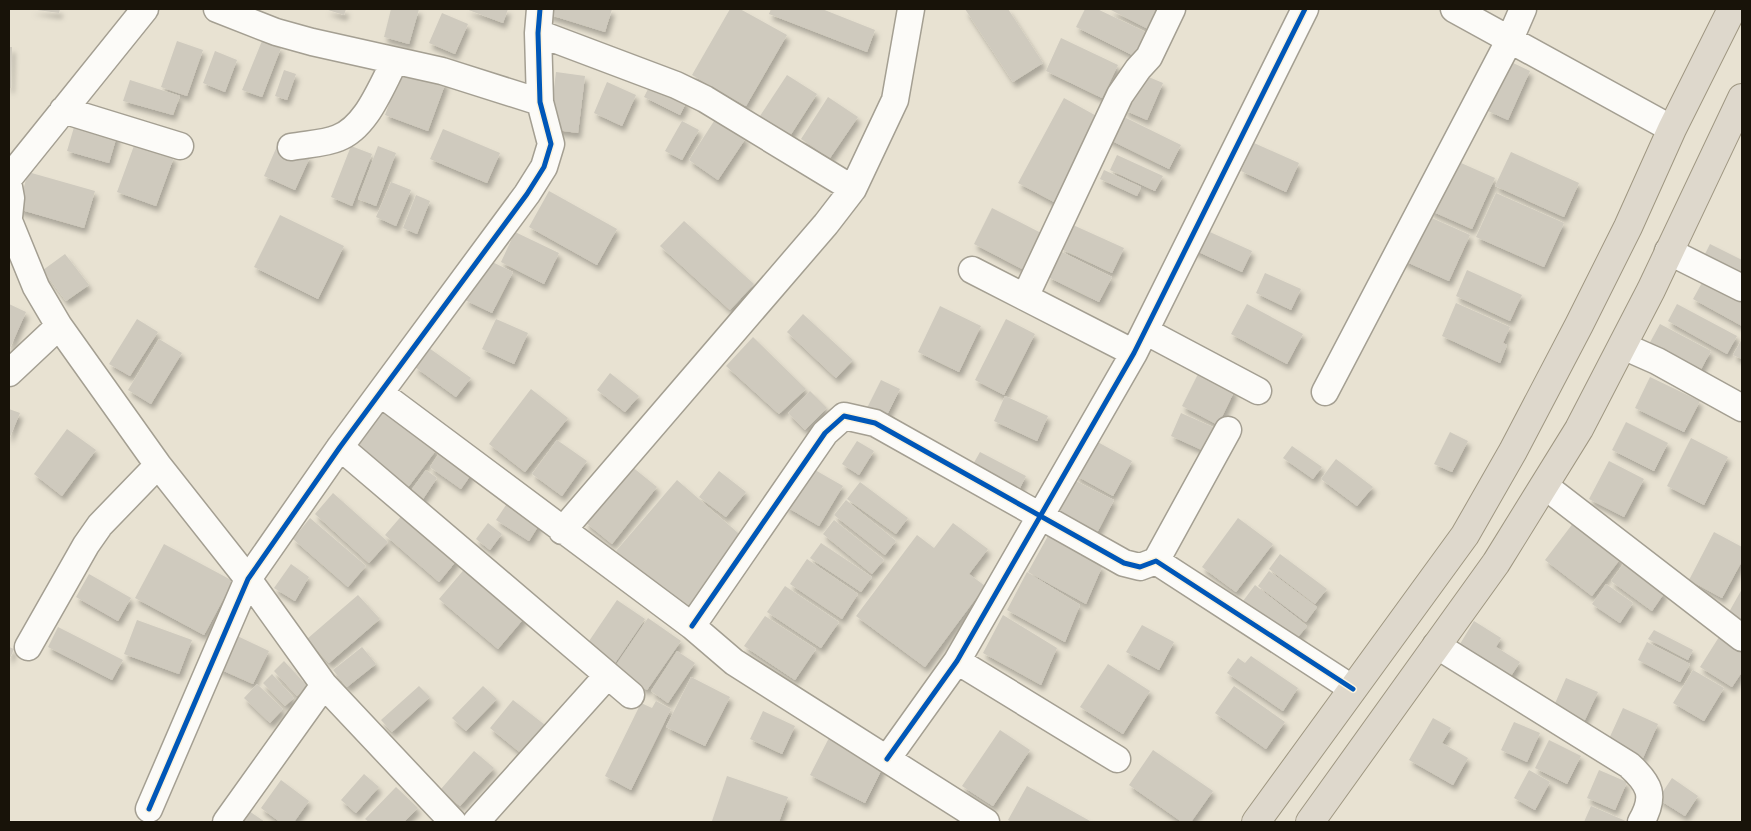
<svg xmlns="http://www.w3.org/2000/svg" width="1751" height="831" viewBox="0 0 1751 831" font-family="Manrope,sans-serif">
<defs>
<filter id="shadow"><feDropShadow dx="3" dy="5.5" stdDeviation="2.5" flood-color="#0004"/></filter>
</defs>
<rect width="100%" height="100%" fill="#e8e2d2"/>
<path fill="#cfcabe" filter="url(#shadow)" d="M30,9H60L59,13Z
M325,9H346L344,15Z
M391,9H419L409,44L384,37Z
M466,9H508L503,23Z
M548,9H612L605,32L547,14Z
M730,9H740L787,35L746,106L692,75Z
M771,9H822L875,30L867,52L769,14Z
M965,9H1008L1043,63L1013,82Z
M1085,9H1097L1152,35L1140,59L1076,27Z
M1109,9H1166L1154,32Z
M442,13L468,24L455,54L429,43Z
M1061,38L1118,65L1102,98L1046,71Z
M177,41L203,50L187,96L161,87Z
M262,41L281,48L262,97L242,90Z
M9,47H12L11,88H9Z
M215,51L237,60L225,92L203,83Z
M1511,62L1530,71L1508,120L1488,111Z
M403,66L446,82L428,131L385,115Z
M284,70L296,74L287,100L275,96Z
M556,72L585,76L578,133L549,129Z
M1139,73L1163,83L1147,120L1124,110Z
M787,75L817,94L790,136L760,116Z
M130,80L180,96L173,115L123,101Z
M607,82L636,95L622,126L594,113Z
M651,83L687,101L680,115L644,97Z
M828,97L858,117L830,158L801,139Z
M1064,98L1100,118L1054,202L1018,183Z
M1118,114L1181,145L1169,169L1106,138Z
M77,117L119,129L109,163L67,151Z
M716,118L746,138L718,180L689,160Z
M682,121L699,130L682,160L665,151Z
M443,129L500,153L487,183L430,159Z
M135,143L174,157L156,206L117,192Z
M1254,143L1299,163L1286,192L1241,171Z
M278,144L310,157L295,190L264,176Z
M351,146L372,154L352,206L331,197Z
M378,146L396,153L376,206L358,199Z
M1511,152L1579,183L1564,217L1495,186Z
M1117,155L1163,176L1155,191L1110,170Z
M1452,159L1495,178L1472,229L1429,210Z
M1104,170L1141,187L1137,196L1100,179Z
M28,172L95,191L84,228L18,209Z
M391,182L411,190L396,226L376,217Z
M549,191L617,229L597,265L529,227Z
M1496,193L1564,223L1544,267L1476,237Z
M416,195L430,201L417,234L403,228Z
M992,208L1043,234L1024,270L974,244Z
M1423,214L1470,235L1449,281L1402,260Z
M280,215L344,246L318,299L254,267Z
M684,221L754,284L730,310L660,246Z
M1073,225L1124,248L1112,273L1061,249Z
M1201,228L1252,251L1242,272L1192,249Z
M515,232L559,253L544,284L501,262Z
M1710,244L1742,260V283L1701,262Z
M1060,251L1112,277L1099,302L1048,277Z
M65,254L89,285L66,301L43,270Z
M486,259L513,272L492,313L465,300Z
M1467,270L1522,295L1510,321L1456,296Z
M1265,273L1301,289L1291,310L1256,293Z
M1704,279L1742,299V326L1693,299Z
M1456,303L1510,327L1503,343L1507,345L1500,363L1442,336Z
M9,304L26,312L10,348L9,347Z
M1247,304L1303,334L1287,364L1231,334Z
M1677,304L1737,336L1727,354L1668,321Z
M940,306L981,326L959,372L918,352Z
M803,314L853,360L836,378L787,332Z
M137,319L158,332L130,376L109,364Z
M496,319L528,333L514,364L482,349Z
M1006,319L1035,334L1004,395L975,380Z
M1660,324L1711,351L1699,373L1648,346Z
M753,337L806,389L779,414L726,366Z
M159,339L182,353L151,404L128,390Z
M1742,339V359L1733,355Z
M429,348L471,378L456,397L415,367Z
M1199,372L1235,390L1218,425L1182,406Z
M610,373L639,396L625,412L597,390Z
M1650,377L1700,401L1684,432L1635,408Z
M881,380L900,389L884,421L865,412Z
M531,389L568,418L525,472L489,444Z
M810,391L827,408L805,430L788,413Z
M1005,396L1048,416L1037,441L994,421Z
M381,407L437,449L406,490L349,448Z
M9,409L20,413L9,439Z
M1181,413L1215,428L1204,451L1171,436Z
M1626,422L1668,443L1654,471L1612,450Z
M67,429L96,450L62,496L34,474Z
M1450,432L1468,441L1452,472L1434,464Z
M1691,438L1728,457L1704,505L1667,486Z
M557,440L587,461L562,496L532,474Z
M1094,440L1132,461L1113,496L1075,475Z
M857,441L874,451L859,475L842,464Z
M1292,446L1322,467L1313,479L1283,458Z
M443,447L475,469L461,489L430,467Z
M980,452L1026,476L1018,492L971,468Z
M1336,459L1373,487L1357,506L1321,479Z
M1609,461L1644,479L1624,517L1589,499Z
M631,466L657,487L612,544L585,522Z
M808,466L843,486L819,526L785,506Z
M426,470L437,478L419,505L407,496Z
M719,471L746,492L726,517L699,497Z
M677,480L745,539L685,610L616,551Z
M1074,480L1114,500L1096,535L1056,515Z
M860,482L908,518L896,534L847,499Z
M333,493L388,542L369,563L315,514Z
M512,496L544,517L529,541L496,520Z
M846,500L896,541L885,555L834,515Z
M404,513L458,559L439,582L385,535Z
M310,518L366,566L348,587L293,539Z
M1238,518L1273,544L1236,592L1202,567Z
M834,520L884,560L872,574L823,534Z
M1574,522L1621,558L1592,596L1545,560Z
M488,523L502,534L490,550L476,539Z
M953,523L988,549L969,574L985,586L925,667L856,616L917,535L934,548Z
M1714,532L1742,547V561L1722,598L1689,580Z
M1049,534L1102,567L1086,604L1028,572Z
M821,543L872,577L861,592L810,558Z
M164,544L233,581L204,635L135,598Z
M1280,554L1327,589L1315,604L1269,569Z
M807,559L858,594L842,619L790,584Z
M1624,563L1665,592L1652,611L1611,581Z
M291,564L309,577L295,601L274,588Z
M467,566L526,616L498,649L439,599Z
M1269,571L1317,607L1306,622L1258,586Z
M1027,572L1080,605L1065,642L1007,610Z
M89,574L131,598L118,621L76,597Z
M1606,584L1633,603L1620,623L1592,604Z
M1255,585L1307,626L1294,642L1243,601Z
M785,586L839,622L821,648L767,612Z
M1742,589V620L1729,612Z
M358,595L380,619L329,663L307,639Z
M617,600L645,619L613,666L585,647Z
M1003,615L1057,648L1041,685L983,653Z
M765,616L816,649L795,680L744,646Z
M648,618L681,641L647,690L614,668Z
M137,620L192,640L179,674L124,654Z
M1474,621L1501,638L1496,647L1520,662L1511,676L1460,644Z
M1142,625L1174,642L1159,670L1126,652Z
M58,627L123,660L112,680L48,647Z
M1654,630L1693,650L1688,660L1648,639Z
M233,634L269,651L253,684L217,668Z
M1719,637L1742,652V672L1732,687L1700,667Z
M1647,642L1690,664L1680,682L1638,660Z
M9,647L14,649L9,660Z
M362,647L376,664L347,687L333,670Z
M677,651L695,663L668,703L651,691Z
M1251,656L1298,688L1283,711L1227,673L1238,658L1245,663Z
M284,661L308,687L297,696L274,671Z
M1108,664L1150,691L1123,734L1080,707Z
M1693,670L1724,688L1704,721L1673,703Z
M272,674L294,698L285,706L263,683Z
M691,677L730,697L705,746L666,727Z
M1566,678L1598,692L1584,722L1553,708Z
M257,684L283,709L270,723L244,698Z
M419,686L430,697L392,732L381,720Z
M483,686L497,699L466,731L452,718Z
M1234,686L1285,722L1266,749L1215,713Z
M513,700L545,725L522,754L490,728Z
M656,701L671,709L631,790L605,776L641,703L652,708Z
M1623,708L1658,724L1643,758L1608,741Z
M763,711L795,726L782,754L750,739Z
M1433,718L1451,728L1442,743L1468,758L1453,785L1409,760Z
M1514,722L1540,733L1527,762L1501,750Z
M1000,730L1030,750L993,806L962,786Z
M830,736L885,763L865,803L810,775Z
M1549,740L1581,756L1567,784L1535,768Z
M1153,750L1213,791L1191,822H1182L1129,785Z
M474,751L494,768L460,806L441,789Z
M1529,770L1550,782L1535,810L1514,798Z
M1599,770L1627,782L1615,810L1587,798Z
M364,774L379,787L356,813L341,800Z
M727,776L788,797L779,822L712,821Z
M1672,778L1698,796L1685,816L1658,799Z
M281,780L309,801L294,822H280L261,808Z
M1027,786L1090,821L1089,822H1012L1008,820Z
M396,787L418,808L404,822H369L365,819Z
M1591,806L1628,822H1584Z
M249,811L265,822H241Z"/>
<g fill="none" stroke-linecap="round" stroke-linejoin="round">
<g stroke="#a49f92" stroke-width="29">
<path id="minor" d="M217,9L276,32L312,42L442,71L540,102
M1454,9L1672,129
M538,33L676,85L705,99L853,189
M63,110L180,146
M291,147C305,144 324,144 338,138C367,127 381,86 395,61
M9,178L145,9
M9,187L11,198L9,217
M9,221L36,287L59,326L158,465L248,579L324,685L453,822
M1668,251L1742,288
M972,270L1134,353
M1025,297L1120,95L1138,69L1149,57L1172,9
M1145,331L1258,391
M1623,346L1657,361L1742,408
M9,373L59,326
M1325,392L1510,39L1523,9
M380,393L692,626L734,662L986,822
M340,447L631,695
M1545,486L1742,638
M562,531L826,224L853,189L895,100L911,9
M1156,561L1228,430
M692,626L825,433L844,416L875,423L1124,563L1140,567L1156,561L1353,689
M1436,645L1629,765C1650,784 1656,796 1641,822
M28,647L86,545L100,525L158,465
M957,661L1117,759
M887,759L957,661L1134,353L1305,9
M149,809L248,579L340,447L527,194L544,167L551,144L540,102L538,33L540,9
M226,822L324,685
M476,822L607,676"/>
</g>
<g stroke="#9f9782" stroke-width="30">
<path id="trunk" d="M1256,822L1465,535L1513,451L1579,325L1628,227L1672,129L1732,9
M1310,822L1496,563L1579,429L1651,290L1742,98"/>
</g>
<use href="#minor" stroke="#fcfbf8" stroke-width="26"/>
<use href="#trunk" stroke="#ded8cc" stroke-width="28"/>
<g stroke="#fdf3db" stroke-width="8">
<path id="cycleway" d="M692,626L825,433L844,416L875,423L1124,563L1140,567L1156,561L1353,689
M887,759L957,661L1134,353L1305,9
M149,809L248,579L340,447L527,194L544,167L551,144L540,102L538,33L540,9"/>
</g>
<use href="#cycleway" stroke="#0057b8" stroke-width="5"/>
</g>
<rect width="1751" height="831" fill="none" stroke="#181309" stroke-width="20"/>
</svg>
